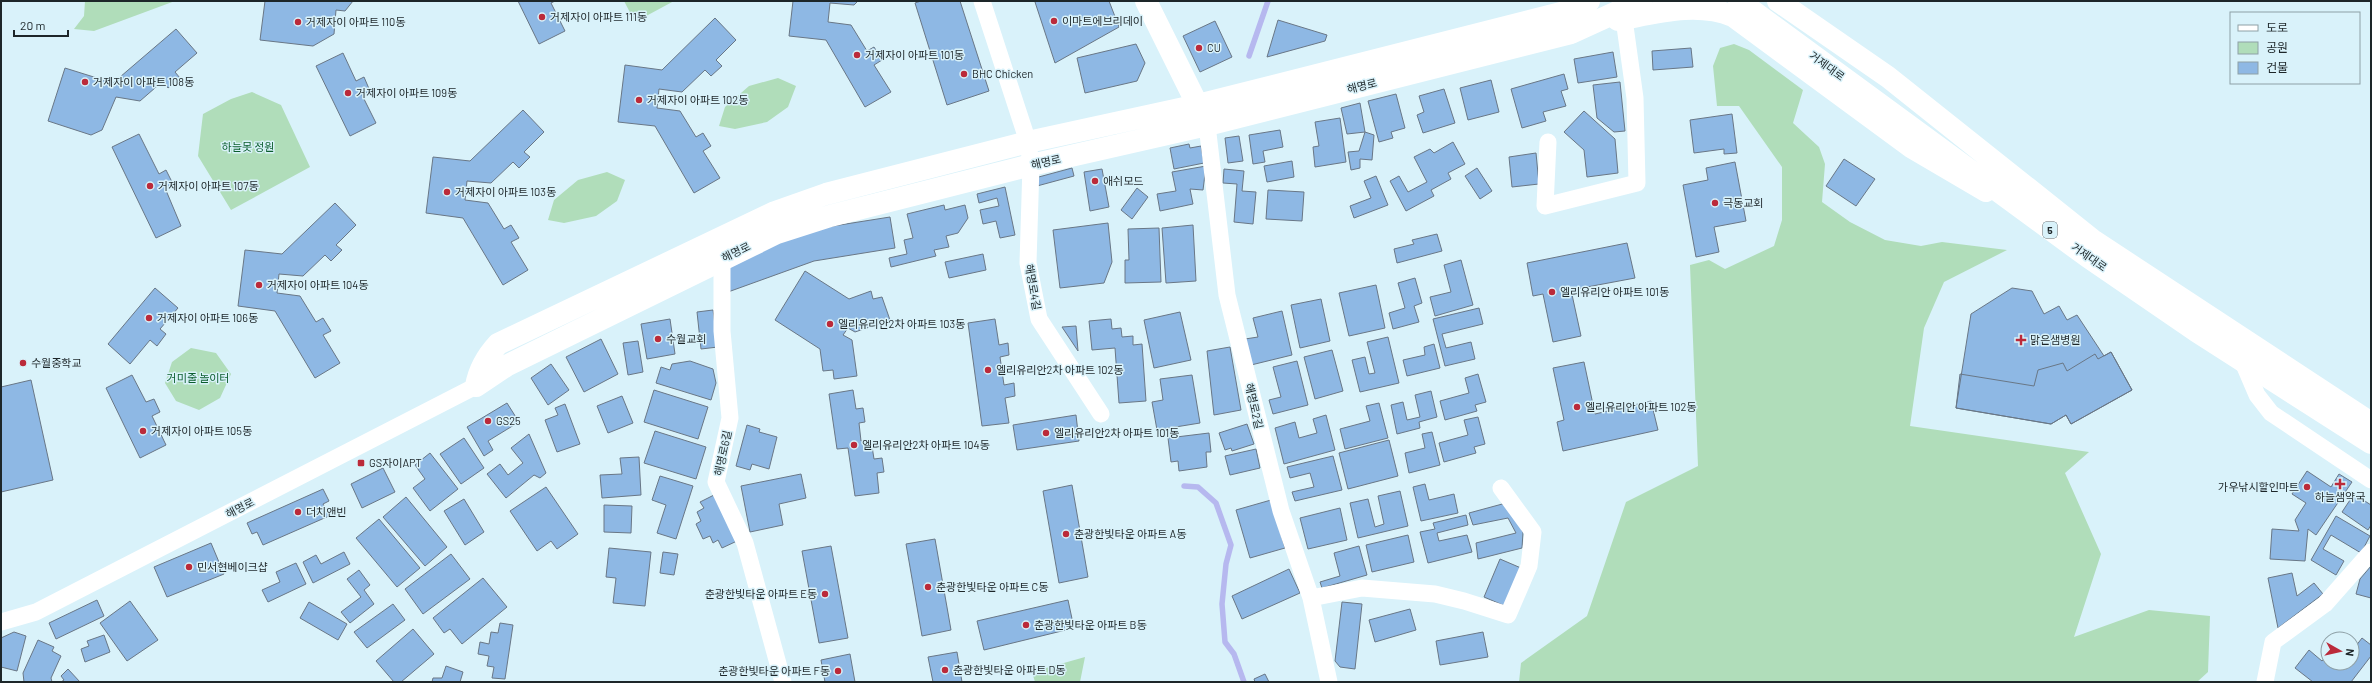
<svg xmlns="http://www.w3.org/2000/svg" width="2372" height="683" viewBox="0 0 2372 683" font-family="Barlow,'Noto Sans KR',sans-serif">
<rect width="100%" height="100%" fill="#d9f2fa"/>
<path fill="#b0ddba" d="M85,1H175L94,31L74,29L84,16Z
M624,1H674L635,22Z
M1734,44L1749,50L1803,90L1793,123L1819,147L1825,164L1822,202L1850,222L1885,240L1921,246L1942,242L2007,250L1944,282L1924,328L1910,426L2089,452L2065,473L2101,554L2074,637L2149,610L2210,616L2208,672L2197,682H1519L1521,663L1587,616L1626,502L1698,466L1690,265L1709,260L1725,269L1774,246L1782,220V167L1739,106H1717L1713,66L1720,48Z
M778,78L796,86L788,107L767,122L735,129L719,126L725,107L749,86Z
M252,92L281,105L310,167L231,210L198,156L203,114L231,99Z
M607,172L625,180L617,201L596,216L564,223L548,220L554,200L578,180Z
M191,348L216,353L231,374L220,398L199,410L176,401L165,383L172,362Z
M1085,657L1080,682H1035L1032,672Z"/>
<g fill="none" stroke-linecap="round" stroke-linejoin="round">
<path stroke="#b6b8ef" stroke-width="5.5" d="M1249,56L1268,1
M1184,486L1198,487L1216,503L1231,545L1226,564L1222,604L1225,642L1234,654L1244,682"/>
</g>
<path fill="#8eb8e4" stroke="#697786" d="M265,1H353L345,11L336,10L334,34L313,46L260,40Z
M518,1H555L551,3L565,31L539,44Z
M793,1H858L854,5L830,3L828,22L851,25L867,51L874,47L882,60L874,65L891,92L865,107L826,40L789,36Z
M921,1H960L989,91L947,105L915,3Z
M1038,1H1109L1119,27L1055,63L1035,2Z
M715,18L736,40L716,60L722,66L711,76L705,70L682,92L659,89L657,108L680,111L696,137L703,133L711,146L703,151L720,178L694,193L655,126L618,122L625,65L662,70Z
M1278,20L1327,35L1325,41L1267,57Z
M1215,21L1232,57L1200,72L1183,36Z
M176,29L197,53L175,72L180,78L168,88L163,81L140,101L116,97L102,130L91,135L48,121L65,68L113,83Z
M1136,44L1145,63L1137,81L1085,93L1077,58Z
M1691,48L1693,67L1653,70L1652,51Z
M1613,52L1617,77L1578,83L1574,59Z
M343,53L356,81L364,77L370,91L362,95L376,123L350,136L316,66Z
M1564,74L1568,89L1561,91L1566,106L1543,112L1546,121L1522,128L1511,89Z
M1491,80L1499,112L1468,120L1460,88Z
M1620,82L1625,131L1614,132L1597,118L1593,85Z
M1444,89L1455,123L1423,133L1417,115L1424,112L1419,96Z
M1396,94L1405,128L1391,132L1393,138L1379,142L1368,101Z
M1360,103L1365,132L1347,134L1341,108Z
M523,110L544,132L524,152L530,157L519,168L513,162L491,183L467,181L465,200L488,203L504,229L511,225L519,238L511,242L528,270L503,285L463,218L426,213L433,157L470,161Z
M1584,111L1615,139L1618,173L1587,177L1584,150L1564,132Z
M1732,114L1737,153L1724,154V149L1694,153L1690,120Z
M1340,118L1346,162L1315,167L1313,147L1319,146L1315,122Z
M1280,130L1283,147L1263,151L1265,162L1253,164L1249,135Z
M1365,132L1374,135L1372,160L1360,159V168L1351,170L1348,152L1359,151Z
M139,134L159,174L166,170L173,184L165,188L181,226L156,238L112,147Z
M1239,136L1243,161L1228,163L1225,138Z
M1453,142L1465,164L1448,173L1451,179L1431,190L1434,196L1406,211L1390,181L1399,176L1408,192L1427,182L1414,157L1430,149L1434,153Z
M1189,144L1190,148L1201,146L1204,163L1174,169L1170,148Z
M1536,153L1539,184L1512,187L1509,157Z
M1844,159L1875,179L1856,206L1826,186Z
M1292,161L1294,177L1267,182L1264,166Z
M1735,162L1746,221L1714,227L1719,252L1696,257L1683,185L1708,180L1706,168Z
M1206,166L1203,190L1190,189L1193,204L1160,211L1157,194L1176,191L1172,172Z
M1072,168L1074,176L1037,186L1035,178Z
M1477,168L1492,191L1480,199L1465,176Z
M1102,169L1109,207L1090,211L1084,172Z
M1224,169L1244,171L1242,191L1256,192L1253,224L1234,222L1237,184L1223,183Z
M1376,176L1388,205L1354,218L1350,206L1371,198L1364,181Z
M1005,187L1015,235L1000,238L996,221L983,224L980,210L999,206L997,198L979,203L977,194Z
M1137,188L1148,197L1132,219L1121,210Z
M1268,190L1304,192L1302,221L1266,219Z
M335,203L356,225L336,245L342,250L331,261L325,255L303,276L279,274L277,293L300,296L316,322L323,318L331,331L323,335L340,363L315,378L275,311L238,306L245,250L282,254Z
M944,205L945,210L965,205L968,218L958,233L946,236L949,247L934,250L936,256L891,267L889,258L907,254L904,240L913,238L907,214Z
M890,217L895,248L814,261L728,292L724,263L808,230Z
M1108,223L1112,262L1104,283L1060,288L1053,230Z
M1193,225L1196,281L1166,283L1162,228Z
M1159,228L1161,282L1125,283V260H1129L1128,229Z
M1437,234L1442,251L1397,263L1394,249L1414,244L1412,240Z
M1627,243L1635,278L1571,290L1581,336L1553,342L1543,294L1533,296L1527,263Z
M983,254L986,270L949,278L945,262Z
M1461,260L1473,305L1435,316L1430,297L1451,292L1444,265Z
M805,271L849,299L871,291L873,299L882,297L890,320L855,332L848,328L843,335L852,340L857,376L834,379L833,370L823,371L820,349L775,320Z
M1415,278L1422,303L1414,306L1419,322L1393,329L1389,313L1405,308L1398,283Z
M1376,285L1385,328L1349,336L1339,293Z
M155,288L178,308L160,329L166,334L157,346L150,340L130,364L108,344Z
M2012,288L2032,291L2044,314L2059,306L2067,320L2077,315L2104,356L2111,352L2132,390L2071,424L2066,415L2051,424L1956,408L1971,314Z
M1321,299L1330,341L1300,348L1291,305Z
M1479,308L1483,324L1442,334L1446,348L1471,342L1475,359L1445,366L1433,319Z
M713,310L718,347L701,349L697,312Z
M1282,311L1292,355L1251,365L1245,339L1258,337L1253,318Z
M1180,312L1191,360L1154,368L1144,320Z
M670,319L675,354L647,359L641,324Z
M995,319L999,345L1008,343L1009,355L1000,357L1004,385L1014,383L1015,396L1005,398L1009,423L982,426L968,323Z
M1111,319L1112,329L1121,328L1122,337L1133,336V345L1142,344L1146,401L1119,403L1115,348L1092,350L1089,321Z
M1076,326L1078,351L1062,327Z
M1388,337L1399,383L1360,392L1352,360L1365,357L1369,374L1375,373L1367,342Z
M601,339L618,374L584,392L566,357Z
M638,341L643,372L628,375L623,343Z
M1434,344L1440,368L1407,376L1403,360L1425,355L1424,347Z
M1230,347L1241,410L1214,415L1207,351Z
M1332,350L1343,391L1315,399L1304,357Z
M2111,352L2132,390L2071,424L2066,415L2051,424L1956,408L1960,374L2034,386L2038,370L2063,363L2067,371L2095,354L2098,359Z
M690,361L713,369L716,383L711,400L656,383L661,367L670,370L672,364Z
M1297,361L1308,405L1273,414L1269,400L1281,397L1273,367Z
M1584,362L1595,414L1651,401L1658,430L1563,451L1557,422L1564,420L1553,368Z
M551,364L569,390L548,405L531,378Z
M1478,374L1486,402L1475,405L1477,411L1445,420L1440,401L1469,393L1465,378Z
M132,375L146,402L154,399L160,412L152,416L166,445L140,458L106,388Z
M1192,375L1200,423L1157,430L1152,402L1163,400L1160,379Z
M31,380L53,480L1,492V387Z
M654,390L708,407L698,439L644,422Z
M853,390L856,409L863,408L865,422L859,423L861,441L871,440L874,459L882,458L884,472L877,473L879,493L855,496L848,448L837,449L829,394Z
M1431,391L1437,417L1419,422L1420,428L1397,434L1391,405L1403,402L1407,420L1420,417L1415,395Z
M622,396L633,423L608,433L597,406Z
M507,403L519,422L488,441L493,450L484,456L467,427Z
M1379,403L1388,438L1345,449L1340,429L1370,421L1366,406Z
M565,404L580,444L557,452L545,420L558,415L555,408Z
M1076,415L1079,441L1017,450L1013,425Z
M1326,415L1335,450L1284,464L1275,428L1295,422L1299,438L1317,433L1313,419Z
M1478,417L1485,444L1474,447L1476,453L1444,462L1439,443L1468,435L1464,420Z
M1247,424L1254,444L1232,451L1231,448L1225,450L1219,433Z
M747,425L760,429L759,432L777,437L769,469L752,464L750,470L736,466Z
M655,431L706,447L696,479L644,463Z
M1432,432L1440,465L1409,473L1405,453L1425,448L1422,434Z
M1209,433L1211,452H1206L1207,467L1179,471L1178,461L1171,462L1168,438Z
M529,434L546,473L540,478L534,475L506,498L487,474L500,464L508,475L523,463L511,448Z
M464,438L484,468L461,484L440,454Z
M1389,440L1398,476L1348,489L1339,453Z
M1256,449L1260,468L1230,475L1225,456Z
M430,453L458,489L430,511L413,488L425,479L415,465Z
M1333,456L1342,490L1295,501L1292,492L1314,487L1310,473L1290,478L1287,467Z
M639,457L641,495L602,498L600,475L622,474L620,458Z
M383,468L395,492L362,508L351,484Z
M2307,471L2331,487L2339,474L2352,482L2316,535L2308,529L2305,561L2270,559L2272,529L2299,531L2295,520L2306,503L2292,494Z
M801,474L806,498L779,504L783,525L750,532L741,486Z
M660,476L693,486L676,539L657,533L666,505L652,500Z
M1425,484L1429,500L1454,494L1458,513L1421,521L1413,487Z
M1072,485L1088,577L1059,583L1043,491Z
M546,487L578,534L557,549L551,541L537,551L510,511Z
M323,489L329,501L323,504L329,516L263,545L257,532L252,534L247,523Z
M1400,491L1408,526L1358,538L1350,503L1368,499L1375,527L1384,524L1378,496Z
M2354,494L2371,505V525L2368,530L2342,512Z
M714,495L737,541L722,548L718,540L713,543L710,536L703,539L696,524L701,521L697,512L704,508L700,502Z
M406,497L447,547L425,566L383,517Z
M464,499L484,532L465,545L444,511Z
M1271,500L1285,548L1250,558L1236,510Z
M1506,503L1523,532L1522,548L1478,559L1476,543L1516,533L1508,518L1473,525L1469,513Z
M604,505L632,506L631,533L604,532Z
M1340,508L1347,540L1308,549L1300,518Z
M1466,515L1468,525L1437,533L1439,541L1467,535L1472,552L1428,563L1420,532L1435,529L1433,523Z
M2336,516L2370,536L2361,553L2331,535L2323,549L2344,561L2336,575L2311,560Z
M379,519L420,568L397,587L356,538Z
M1408,535L1414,562L1372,572L1366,545Z
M935,539L951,630L922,636L906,544Z
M211,543L224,574L167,597L154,567Z
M831,546L848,638L819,643L802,551Z
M1359,546L1367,575L1322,588L1320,582L1340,576L1334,553Z
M609,548L651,552L645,606L613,603L616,578L606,577Z
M344,552L350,564L313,583L303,562L316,555L321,564Z
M663,552L678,554L674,575L660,573Z
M451,554L470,579L423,614L405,589Z
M1500,559L1521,568L1505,606L1484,597Z
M296,563L306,584L268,602L262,590L280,582L276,572Z
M2371,566V598L2356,594L2360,579Z
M1289,569L1300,593L1242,619L1232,596Z
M359,570L370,585L364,590L374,604L350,623L341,612L361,597L347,579Z
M2292,573L2297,596L2314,583L2323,594L2278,628L2268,578Z
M483,578L507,607L462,644L450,629L444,633L433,618Z
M97,600L104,616L56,639L49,623Z
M1068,600L1074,628L984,650L977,621Z
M130,601L158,640L127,661L100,623Z
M309,602L347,624L338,640L300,618Z
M1342,602L1362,604L1355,669L1340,667L1335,661Z
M393,604L405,620L367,648L354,632Z
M1410,609L1416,630L1375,642L1369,620Z
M500,623L513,625L505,679L492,678L494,667L487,666L489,656L478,654L480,642L489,644L491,632L498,633Z
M413,629L434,654L401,682H394L376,661Z
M14,632L26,636L17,671L1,667V638Z
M1483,632L1488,657L1440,665L1436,641Z
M104,635L110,652L85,662L81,649L89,646L87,641Z
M2362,638L2371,645V656L2351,682H2313L2295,668L2309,650L2322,661L2328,654V663H2352V651Z
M38,640L54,647L52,651L61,656L51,678L52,682H24L23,673Z
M957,652L962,682H933L928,657Z
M850,654L855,682H825L821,660Z
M446,666L463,672L460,682H432L433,678H442Z
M68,669L80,682H61L64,680L61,676Z
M1265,674L1269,682H1255L1254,679Z"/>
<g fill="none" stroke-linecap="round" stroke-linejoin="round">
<path stroke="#fff" stroke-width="17" d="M982,1L1028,142L1031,165L1028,263L1039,319L1101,414
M1207,125L1227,295L1281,511L1311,598L1329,682
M1548,142L1545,206L1637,183L1635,98L1624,19
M722,249V331L730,418L716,482L745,543L783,682
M2242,360L2257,395L2271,413L2371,480
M1311,598L1362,588L1435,594L1464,601L1508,615L1529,566L1533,532L1501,488
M1,622L36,612L476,386
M2265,682L2273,642L2325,604L2371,552"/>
<path stroke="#fff" stroke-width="22" d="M1146,1L1204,118
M1618,20C1656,13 1696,1 1733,16L1911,147L1986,191
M476,386L506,366L777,233L830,216L1031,165L1207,125L1571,33L1641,1
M476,386C479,369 486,357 498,344L775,212L826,194L1028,142L1198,105L1569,11L1589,1"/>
<path stroke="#fff" stroke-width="22" d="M1739,1L2088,257L2196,331L2371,443
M1778,1L1888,77L2094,241L2371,423"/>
</g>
<g fill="#bb2a3a" stroke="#d9f2fa" stroke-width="1.5">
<circle cx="542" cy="17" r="4"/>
<circle cx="1054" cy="21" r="4"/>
<circle cx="298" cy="22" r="4"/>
<circle cx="1199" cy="48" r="4"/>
<circle cx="857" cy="55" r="4"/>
<circle cx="964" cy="74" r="4"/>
<circle cx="85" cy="82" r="4"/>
<circle cx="348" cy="93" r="4"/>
<circle cx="639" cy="100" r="4"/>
<circle cx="1095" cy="181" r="4"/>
<circle cx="150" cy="186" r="4"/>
<circle cx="447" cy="192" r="4"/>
<circle cx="1715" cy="203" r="4"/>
<circle cx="259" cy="285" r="4"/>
<circle cx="1552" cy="292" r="4"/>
<circle cx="149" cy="318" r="4"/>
<circle cx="830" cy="324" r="4"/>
<circle cx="658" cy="339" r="4"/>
<path d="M2019 334h4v4h4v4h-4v4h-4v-4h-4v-4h4z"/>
<circle cx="23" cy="363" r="4"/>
<circle cx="988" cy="370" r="4"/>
<circle cx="1577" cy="407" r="4"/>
<circle cx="488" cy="421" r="4"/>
<circle cx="143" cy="431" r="4"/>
<circle cx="1046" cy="433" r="4"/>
<circle cx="854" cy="445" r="4"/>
<rect x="357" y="459" width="8" height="8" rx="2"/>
<path d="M2338 478h4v4h4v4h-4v4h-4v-4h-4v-4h4z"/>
<circle cx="2307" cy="487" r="4"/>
<circle cx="298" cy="512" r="4"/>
<circle cx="1066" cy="534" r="4"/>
<circle cx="189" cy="567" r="4"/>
<circle cx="928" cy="587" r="4"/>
<circle cx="825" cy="594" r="4"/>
<circle cx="1026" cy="625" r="4"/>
<circle cx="945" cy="670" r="4"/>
<circle cx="838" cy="671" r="4"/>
</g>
<g text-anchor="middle" stroke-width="3" stroke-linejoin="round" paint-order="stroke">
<rect fill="#d9f2fa" stroke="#556368" stroke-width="1" x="2043" y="222" width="14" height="16" rx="3"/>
<g font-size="10" font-weight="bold" fill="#1d2629">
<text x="2050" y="234">5</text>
</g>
<g font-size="11" fill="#1d2629" stroke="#d9f2fa" text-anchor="start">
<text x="550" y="21">거제자이 아파트 111동</text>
<text x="1062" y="25">이마트에브리데이</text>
<text x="306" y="26">거제자이 아파트 110동</text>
<text x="1207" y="52">CU</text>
<text x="865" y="59">거제자이 아파트 101동</text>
<text x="972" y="78">BHC Chicken</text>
<text x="93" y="86">거제자이 아파트 108동</text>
<text x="356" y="97">거제자이 아파트 109동</text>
<text x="647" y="104">거제자이 아파트 102동</text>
<text x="1103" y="185">애쉬모드</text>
<text x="158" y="190">거제자이 아파트 107동</text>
<text x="455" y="196">거제자이 아파트 103동</text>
<text x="1723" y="207">극동교회</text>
<text x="267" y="289">거제자이 아파트 104동</text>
<text x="1560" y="296">엘리유리안 아파트 101동</text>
<text x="157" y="322">거제자이 아파트 106동</text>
<text x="838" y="328">엘리유리안2차 아파트 103동</text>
<text x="666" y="343">수월교회</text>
<text x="2030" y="344">맑은샘병원</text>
<text x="31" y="367">수월중학교</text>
<text x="996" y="374">엘리유리안2차 아파트 102동</text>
<text x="1585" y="411">엘리유리안 아파트 102동</text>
<text x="496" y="425">GS25</text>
<text x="151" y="435">거제자이 아파트 105동</text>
<text x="1054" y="437">엘리유리안2차 아파트 101동</text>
<text x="862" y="449">엘리유리안2차 아파트 104동</text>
<text x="369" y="467">GS자이APT</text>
<text x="2299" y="491" text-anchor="end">가우낚시할인마트</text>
<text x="2340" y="501" text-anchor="middle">하늘샘약국</text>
<text x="306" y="516">더치앤빈</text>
<text x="1074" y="538">춘광한빛타운 아파트 A동</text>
<text x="197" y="571">민서현베이크샵</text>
<text x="936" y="591">춘광한빛타운 아파트 C동</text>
<text x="817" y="598" text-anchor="end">춘광한빛타운 아파트 E동</text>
<text x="1034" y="629">춘광한빛타운 아파트 B동</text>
<text x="953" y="674">춘광한빛타운 아파트 D동</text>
<text x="830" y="675" text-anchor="end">춘광한빛타운 아파트 F동</text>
</g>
<g font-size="11" fill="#1d2629" stroke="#d9f2fa">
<text transform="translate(1827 66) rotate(36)" y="4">거제대로</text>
<text transform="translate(1362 86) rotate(-14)" y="4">해명로</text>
<text transform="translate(1046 162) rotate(-13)" y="4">해명로</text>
<text transform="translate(736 252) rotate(-26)" y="4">해명로</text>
<text transform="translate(2089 257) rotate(35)" y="4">거제대로</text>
<text transform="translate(1033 287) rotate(80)" y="4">해명로4길</text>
<text transform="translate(1254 406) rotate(77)" y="4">해명로2길</text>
<text transform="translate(723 453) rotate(-78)" y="4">해명로6길</text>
<text transform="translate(240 508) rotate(-27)" y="4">해명로</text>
</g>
<g font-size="11" fill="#0b5d2d" stroke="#d9f2fa">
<text x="248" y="151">하늘못 정원</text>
<text x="198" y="382">거미줄 놀이터</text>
</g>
</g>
<rect width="2372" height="683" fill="none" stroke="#1d2629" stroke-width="4"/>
<rect x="2230" y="12" width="130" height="72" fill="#d9f2fa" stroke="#8ea0a6"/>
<rect x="2238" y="25" width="20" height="6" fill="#ffffff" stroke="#8ea0a6"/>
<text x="2266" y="32" font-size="12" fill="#1d2629">도로</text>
<rect x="2238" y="42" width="20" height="12" fill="#b0ddba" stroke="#8ea0a6"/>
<text x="2266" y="52" font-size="12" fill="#1d2629">공원</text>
<rect x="2238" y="62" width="20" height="12" fill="#8eb8e4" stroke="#8ea0a6"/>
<text x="2266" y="72" font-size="12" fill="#1d2629">건물</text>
<g transform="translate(2340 651) rotate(98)"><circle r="19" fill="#d9f2fa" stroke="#8ea0a6"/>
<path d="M0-3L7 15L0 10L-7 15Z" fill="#bb2a3a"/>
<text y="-6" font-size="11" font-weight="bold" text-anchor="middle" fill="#1d2629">N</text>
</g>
<path d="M14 30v6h54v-6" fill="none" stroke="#1d2629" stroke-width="2"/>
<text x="20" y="30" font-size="12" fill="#1d2629" stroke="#d9f2fa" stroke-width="3" paint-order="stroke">20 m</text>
</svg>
